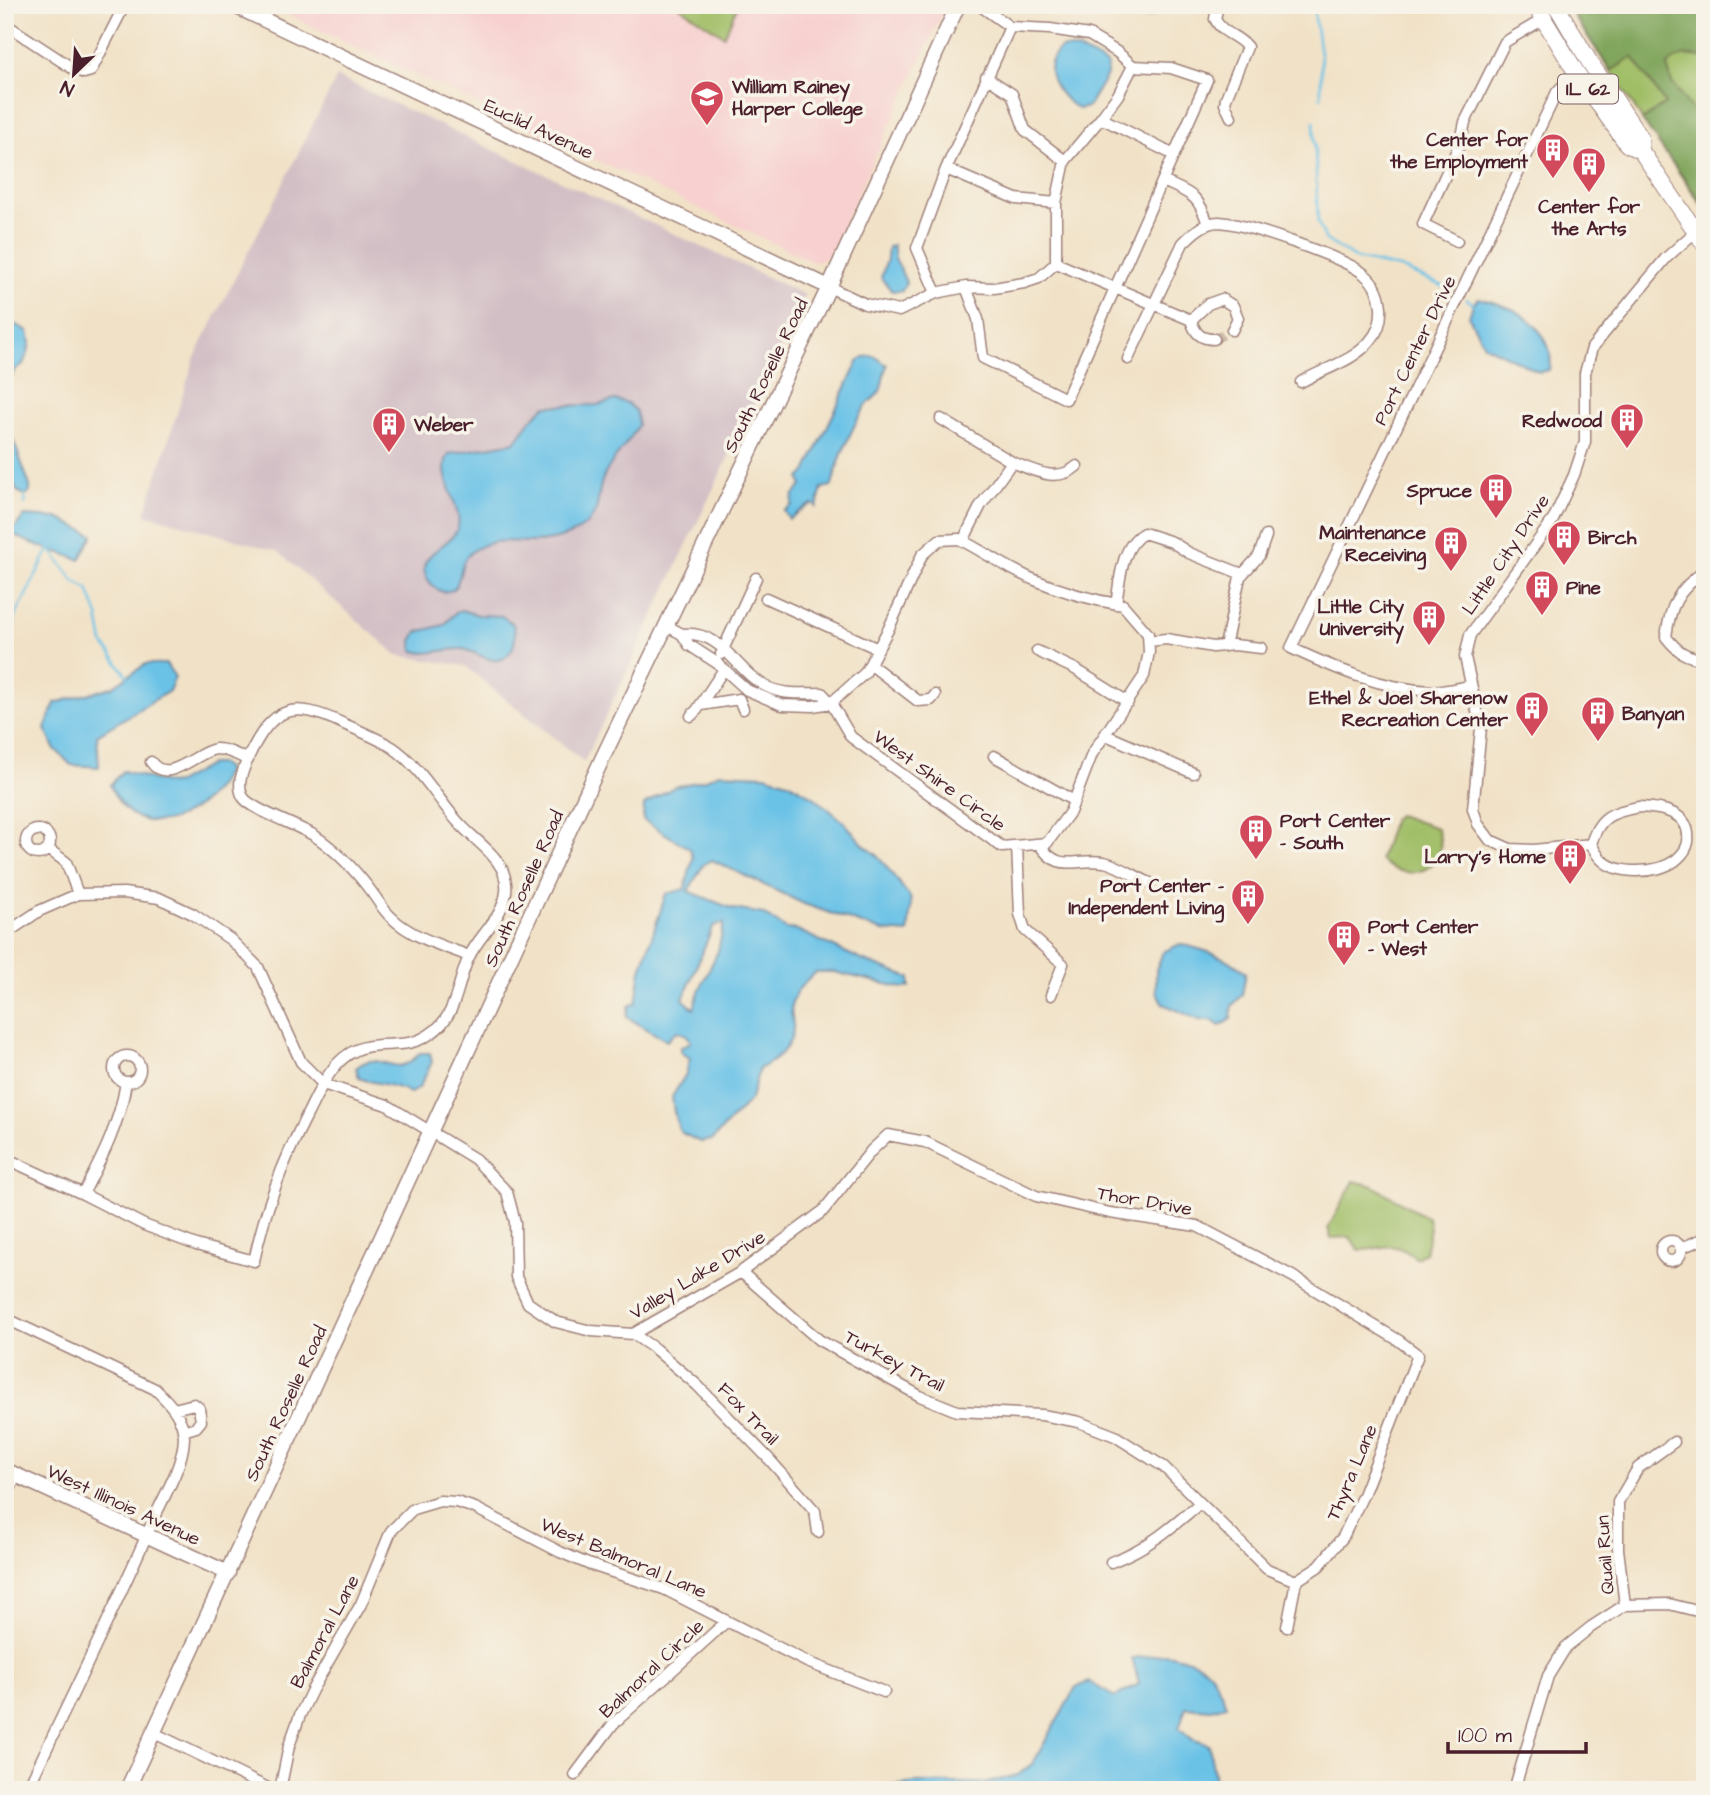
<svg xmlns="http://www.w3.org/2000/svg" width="1710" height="1795" viewBox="0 0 1710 1795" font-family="'Architects Daughter',sans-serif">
<rect width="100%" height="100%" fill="#f7f3e8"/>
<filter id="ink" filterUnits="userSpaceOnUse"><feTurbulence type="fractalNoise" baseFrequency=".0143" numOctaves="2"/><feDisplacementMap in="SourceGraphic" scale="14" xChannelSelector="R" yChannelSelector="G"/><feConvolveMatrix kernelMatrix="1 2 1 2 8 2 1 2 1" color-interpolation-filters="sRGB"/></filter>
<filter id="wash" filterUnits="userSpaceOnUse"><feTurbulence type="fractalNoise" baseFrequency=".00686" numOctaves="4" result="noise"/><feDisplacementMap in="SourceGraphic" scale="28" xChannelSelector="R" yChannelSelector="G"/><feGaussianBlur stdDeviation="1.57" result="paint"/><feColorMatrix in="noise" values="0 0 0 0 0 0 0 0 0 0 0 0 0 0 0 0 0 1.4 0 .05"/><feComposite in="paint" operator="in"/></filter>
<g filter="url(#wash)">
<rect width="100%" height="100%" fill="#f1e2c7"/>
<path fill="#f7d0cf" d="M267,5H946L832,249L824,260L813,262Z"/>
<path fill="#d2bec5" d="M337,77L805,295L584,762L465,666L397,655L277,551L145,514L195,357Z"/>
<path fill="#a0be66" stroke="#756e48" stroke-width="2" d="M677,5H738L724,36Z
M1567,5H1705V210L1648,128Z
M1398,815L1437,828C1453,869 1409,886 1380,860L1393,819Z
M1354,1181L1373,1186L1428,1218L1430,1228L1425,1253L1416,1258C1391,1239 1388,1249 1362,1250L1358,1249L1350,1237L1331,1238L1328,1228Z"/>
<path fill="#80a55b" stroke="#656243" stroke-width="2" d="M1567,5H1705V58C1688,54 1679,53 1667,66L1672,83L1705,127V208L1642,120L1665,104L1633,57L1611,71Z"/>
<path fill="#6ac2e7" stroke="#5a7089" stroke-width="2" fill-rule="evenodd" d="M1070,5H1156L1151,16C1114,22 1104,16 1070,5Z
M1062,48C1078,48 1093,55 1107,65V75L1088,107L1078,109C1058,96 1036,68 1062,48Z
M893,245L895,258L906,282L902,291H892L881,278L887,259L888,247Z
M1479,298C1492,302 1505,305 1516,311C1537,323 1556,346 1549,370L1539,372L1484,345L1469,317L1473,304Z
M5,317L8,321L28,331L30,342L28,353L23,364L14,371L5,392Z
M874,356L887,365C883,374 883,385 880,391C876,398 869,401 865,407C851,429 838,460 832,486L822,488L817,507L813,504C803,507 798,514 789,519L784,511L792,505L793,496L802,486L800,478L806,472L858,362L864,357Z
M615,400L627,403L636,411L638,425C629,443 614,456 605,474C598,486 600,498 596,510C587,534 554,542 532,542C509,542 489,537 470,553C458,563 463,579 453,590L443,592C437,590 431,585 427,578C413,554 453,546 458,527C463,508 435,474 449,454L515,442L532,419L545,406L597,405Z
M5,418L30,486V492L25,495L17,491L5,464Z
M24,516L58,518L93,535L80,560C61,552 26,544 11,533Z
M461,610L478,615L502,616L513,624C516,634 516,643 511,651C497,672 478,651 462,649C447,648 426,657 413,650L412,641L417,632L444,625L456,612Z
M146,664H166L175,677L169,691L97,735L99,767L71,765L54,748L45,729L55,703L112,687Z
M211,764H220L227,769C223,783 210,797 198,806C163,831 128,828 110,785L123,771L169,784L177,783Z
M719,773L765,775L788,782L814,797L844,822L864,845L878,856L910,897L911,905L908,933L882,931L804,904L712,860L704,864L688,891L733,909L763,914L786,929L797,930L862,960L910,978V987L903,988L834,972H816C806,980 796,990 792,1002C790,1009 792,1017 793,1024C795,1045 776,1061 759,1069L751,1099L712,1140L700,1142L680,1132L674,1112L672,1097L686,1074L690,1058L681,1053V1047L691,1042L687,1035L677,1031L667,1041L627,1017L629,1006L636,1003L641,970L666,894L685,889L693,858L690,849L643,820L644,805L674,787L704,780ZM724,923L718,951L699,991L694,1009L683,999L713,926Z
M1180,944C1205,950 1225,956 1246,972L1242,995L1232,1006L1231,1019L1220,1026L1211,1020H1199L1163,1004L1156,991V970L1163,952Z
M420,1053H430L432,1062L419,1088L410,1093C394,1083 377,1085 359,1078L356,1068C382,1046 393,1084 420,1053Z
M1167,1654C1207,1664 1211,1666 1226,1705L1211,1709L1186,1707L1179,1728L1192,1739L1209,1745L1215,1781L1212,1790H863L915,1783H987L1018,1775L1033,1763L1076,1687L1089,1682L1115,1697L1139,1684L1132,1658Z"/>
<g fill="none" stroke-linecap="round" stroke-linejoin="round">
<path stroke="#6ac2e7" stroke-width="2.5" d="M1313,5L1321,61V97
M1314,121L1318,223L1326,240L1356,259L1400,268L1452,290
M1467,299L1473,304
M25,493V504
M48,546L74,581L88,589L98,616L103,643L128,677
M5,637L49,549"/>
</g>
</g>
<g filter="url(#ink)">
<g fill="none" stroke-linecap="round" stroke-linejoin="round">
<path stroke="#d0bba8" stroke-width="10" stroke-dasharray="10 5" stroke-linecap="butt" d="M1214,339L1232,330"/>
<g stroke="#9e8079" stroke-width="13">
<path id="street" d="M979,5L1010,27L1050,29L1089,35L1117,52L1133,66L1118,95L1101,118L1065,161L1056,203V263
M1218,5L1215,19C1222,34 1238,35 1247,47L1226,98L1225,104L1231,117
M5,24L72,68L84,73L91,71L121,12
M986,77L1012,94L1025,130L1065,161
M1101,118L1174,155
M946,169L1016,199L1056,203
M1163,181C1191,194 1198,194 1208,224
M1457,241L1423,224L1461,141L1465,122L1505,42L1547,17
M1056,263L1191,320C1195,333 1200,339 1214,339
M829,287L865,304L899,311L936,293L966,287L994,288L1024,283L1039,278L1056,263
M966,287L978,319L983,358L1066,399L1207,80L1171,68L1133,66
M936,293L917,248L946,169L1010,27
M1191,320L1208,304L1222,299L1233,306L1238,318L1232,330
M1128,359L1183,243C1192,234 1204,222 1219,222C1244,223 1345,258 1364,274C1384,290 1387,322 1370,341C1354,361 1323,369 1301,382
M941,419L1012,462L981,505L963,541
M1012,462C1033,470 1057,484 1077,466
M959,539C983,551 1005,567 1030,578C1060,591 1091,600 1123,605L1148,634L1149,652L1144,676L1092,754L1070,812L1047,843L1002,847L851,737L831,703L865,673L889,628L922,555L939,540Z
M1705,571C1678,589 1670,606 1666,637C1677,651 1686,658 1705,659
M766,598L878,649
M1116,604C1120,581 1121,545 1144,533L1172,542L1189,553L1242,574
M667,626L682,634L689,645L717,663L747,690L782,705L813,706L831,703L822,693C806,693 787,695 772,689C736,676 726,630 682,634
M1149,641L1166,639L1213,647L1234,645L1261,648
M1225,646L1240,577L1259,556L1266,536
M1037,651L1075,669L1128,702
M721,654L756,578
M870,664L918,701L931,700L935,695
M1470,686C1458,688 1445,692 1432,691C1382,689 1336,669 1291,648L1557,92L1576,72
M701,705L739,699L743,709
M691,716L697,710L724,669
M1106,735L1193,773
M994,756L1074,801
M151,762C168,786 197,751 216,749C227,749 238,755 248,760
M1639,807C1663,808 1691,812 1688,842C1687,849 1682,855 1676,860C1658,874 1616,876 1600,858C1596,854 1594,849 1591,844C1599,816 1612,812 1639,807Z
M26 842a12 12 0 1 1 24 0a12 12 0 1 1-24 0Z
M1039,844C1060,875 1075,857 1104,862C1119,865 1135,877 1150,883
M1591,844L1534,850L1510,849L1490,840L1478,824L1473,809L1481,728L1465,657L1470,635L1553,520L1574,475L1585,442V373L1592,348L1666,258L1695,232
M1017,846L1020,914L1025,930L1063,964L1051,995
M48,849L66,862L78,894
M5,934L39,911L78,894L124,893L159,898L193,914L231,940L258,967L301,1062L323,1084L387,1105L475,1159L507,1192L515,1222L516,1277L528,1303L556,1322L591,1331L633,1334L741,1272L823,1211L871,1151L888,1135L925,1142L1036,1196L1110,1213L1197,1226L1292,1276L1398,1340L1418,1355L1363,1495L1343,1537L1319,1566L1296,1581L1287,1627
M114 1069a13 13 0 1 1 26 0a13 13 0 1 1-26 0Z
M5,1158L83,1194L144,1225L196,1245L254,1261C265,1208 283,1161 308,1113C317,1095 325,1077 338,1063C369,1031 398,1056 430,1034C458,1016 456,984 469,957C479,935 503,918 506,892C507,884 505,876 502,869C492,850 472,838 458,822C436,797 420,766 392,747C377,738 360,731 344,724C293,700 273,705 248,758C243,771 236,784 243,797C251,810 300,826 315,836C337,851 357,872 373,894C379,902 383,910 391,917C411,937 443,946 469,956
M83,1194C102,1158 120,1123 126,1082
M1661 1251a10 10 0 1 1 20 0a10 10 0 1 1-20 0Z
M1681,1248L1705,1238
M741,1272L819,1340L920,1396L957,1411L1042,1415L1079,1422L1115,1436L1164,1467L1267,1569L1296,1581
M5,1318L155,1389C169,1402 184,1418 184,1438C183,1467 163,1497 152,1523C113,1613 69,1701 27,1790
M633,1334L655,1349L697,1385L769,1459L815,1511L818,1532
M174,1409L194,1404L199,1408L201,1421L196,1427L183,1431
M5,1500L16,1476
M1111,1562C1148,1548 1170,1529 1200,1503
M1625,1605L1618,1549V1502L1638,1468L1674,1442
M154,1733L272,1790
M575,1775L613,1724L727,1621
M280,1790L289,1746L300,1715L312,1690L361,1604L391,1531L413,1509L440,1501L456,1502L475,1508L560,1552L588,1564L664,1589L807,1662L884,1692
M1514,1790L1548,1676L1566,1647L1591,1627L1625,1605L1669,1604L1705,1613"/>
</g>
<g stroke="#9e8079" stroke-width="17">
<path id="secondary" d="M233,5L829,287
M5,1470L228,1573
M127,1790L603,757L829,287L958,5"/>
</g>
<g stroke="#9e8079" stroke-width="18">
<path id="primary" d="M1535,5L1576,72L1627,144L1641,151
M1556,5L1589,61L1640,137L1641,151L1705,245"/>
</g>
<use href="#street" stroke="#fff" stroke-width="10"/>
<use href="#secondary" stroke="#fff" stroke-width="14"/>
<use href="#primary" stroke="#fff" stroke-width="16"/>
</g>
</g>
<defs>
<g id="university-pin" transform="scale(1.75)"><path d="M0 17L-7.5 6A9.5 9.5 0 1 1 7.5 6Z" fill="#d1495b" stroke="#f7f3e8"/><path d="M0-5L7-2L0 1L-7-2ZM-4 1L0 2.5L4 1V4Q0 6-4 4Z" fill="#fff"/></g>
<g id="building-pin" transform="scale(1.75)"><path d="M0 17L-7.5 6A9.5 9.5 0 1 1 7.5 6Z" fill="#d1495b" stroke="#f7f3e8"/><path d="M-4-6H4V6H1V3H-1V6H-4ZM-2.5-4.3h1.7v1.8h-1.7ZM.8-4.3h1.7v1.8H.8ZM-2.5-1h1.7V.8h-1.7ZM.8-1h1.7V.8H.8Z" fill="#fff"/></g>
</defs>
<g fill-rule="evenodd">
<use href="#university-pin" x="707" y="97"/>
<use href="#building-pin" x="1553" y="150"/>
<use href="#building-pin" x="1589" y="164"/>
<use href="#building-pin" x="1627" y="420"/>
<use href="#building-pin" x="389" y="424"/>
<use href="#building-pin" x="1496" y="490"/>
<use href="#building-pin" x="1564" y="537"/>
<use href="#building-pin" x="1451" y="543"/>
<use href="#building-pin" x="1542" y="587"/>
<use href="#building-pin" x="1429" y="617"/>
<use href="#building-pin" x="1532" y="708"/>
<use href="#building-pin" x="1598" y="713"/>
<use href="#building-pin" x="1256" y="831"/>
<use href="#building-pin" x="1570" y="856"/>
<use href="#building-pin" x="1248" y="896"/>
<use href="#building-pin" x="1344" y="937"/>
</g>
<g text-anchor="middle" stroke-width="7" stroke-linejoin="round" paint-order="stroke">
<rect fill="#f7f3e8" stroke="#7e5f64" stroke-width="2" x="1558" y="74.5" width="60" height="29" rx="5"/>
<g font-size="18" font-weight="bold" fill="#4a1f2b">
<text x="1588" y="95">IL 62</text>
</g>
<g font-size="19" font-weight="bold" fill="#4a1f2b" stroke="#f7f3e8" text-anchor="end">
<text x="732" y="93" text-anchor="start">William Rainey<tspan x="732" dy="22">Harper College</tspan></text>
<text x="1528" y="146">Center for<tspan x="1528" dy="22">the Employment</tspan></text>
<text x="1589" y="213" text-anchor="middle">Center for<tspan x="1589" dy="22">the Arts</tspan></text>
<text x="1602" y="427">Redwood</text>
<text x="414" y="431" text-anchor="start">Weber</text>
<text x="1472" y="497">Spruce</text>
<text x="1426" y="539">Maintenance<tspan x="1426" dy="22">Receiving</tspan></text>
<text x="1588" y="544" text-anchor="start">Birch</text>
<text x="1566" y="594" text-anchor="start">Pine</text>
<text x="1404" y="613">Little City<tspan x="1404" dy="22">University</tspan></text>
<text x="1508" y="704">Ethel &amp; Joel Sharenow<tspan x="1508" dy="22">Recreation Center</tspan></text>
<text x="1622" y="720" text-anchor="start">Banyan</text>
<text x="1280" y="827" text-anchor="start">Port Center<tspan x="1280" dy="22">- South</tspan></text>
<text x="1546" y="863">Larry's Home</text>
<text x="1224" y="892">Port Center -<tspan x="1224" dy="22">Independent Living</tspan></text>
<text x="1368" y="933" text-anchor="start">Port Center<tspan x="1368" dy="22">- West</tspan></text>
</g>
<g font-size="19" fill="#4a1f2b" stroke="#f7f3e8">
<text transform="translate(539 128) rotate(25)" y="7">Euclid Avenue</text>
<text transform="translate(1414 350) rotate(-64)" y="7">Port Center Drive</text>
<text transform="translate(765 375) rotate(-64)" y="7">South Roselle Road</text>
<text transform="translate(1505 554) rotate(-56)" y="7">Little City Drive</text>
<text transform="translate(940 780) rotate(36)" y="7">West Shire Circle</text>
<text transform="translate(523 888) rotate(-66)" y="7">South Roselle Road</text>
<text transform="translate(1145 1200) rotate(10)" y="7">Thor Drive</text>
<text transform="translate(697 1274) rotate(-31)" y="7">Valley Lake Drive</text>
<text transform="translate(895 1360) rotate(28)" y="7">Turkey Trail</text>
<text transform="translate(285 1403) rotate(-65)" y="7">South Roselle Road</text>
<text transform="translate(749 1413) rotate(46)" y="7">Fox Trail</text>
<text transform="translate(1351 1472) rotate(-67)" y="7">Thyra Lane</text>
<text transform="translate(124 1504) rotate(25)" y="7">West Illinois Avenue</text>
<text transform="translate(1604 1555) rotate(-94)" y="7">Quail Run</text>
<text transform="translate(624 1557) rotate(23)" y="7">West Balmoral Lane</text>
<text transform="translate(324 1631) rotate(-62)" y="7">Balmoral Lane</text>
<text transform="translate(651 1668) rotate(-43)" y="7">Balmoral Circle</text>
</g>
</g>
<rect width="1710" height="1795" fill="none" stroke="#f7f3e8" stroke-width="28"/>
<g transform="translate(74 74) rotate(205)" stroke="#f7f3e8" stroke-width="5" paint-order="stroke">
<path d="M0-5L12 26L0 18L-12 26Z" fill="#4a1f2b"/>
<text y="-10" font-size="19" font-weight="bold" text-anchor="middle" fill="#4a1f2b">N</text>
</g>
<path d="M1448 1742v10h138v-10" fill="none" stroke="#4a1f2b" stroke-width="3.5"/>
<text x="1458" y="1742" font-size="21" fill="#4a1f2b" stroke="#f7f3e8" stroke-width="5" paint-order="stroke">100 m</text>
</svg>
